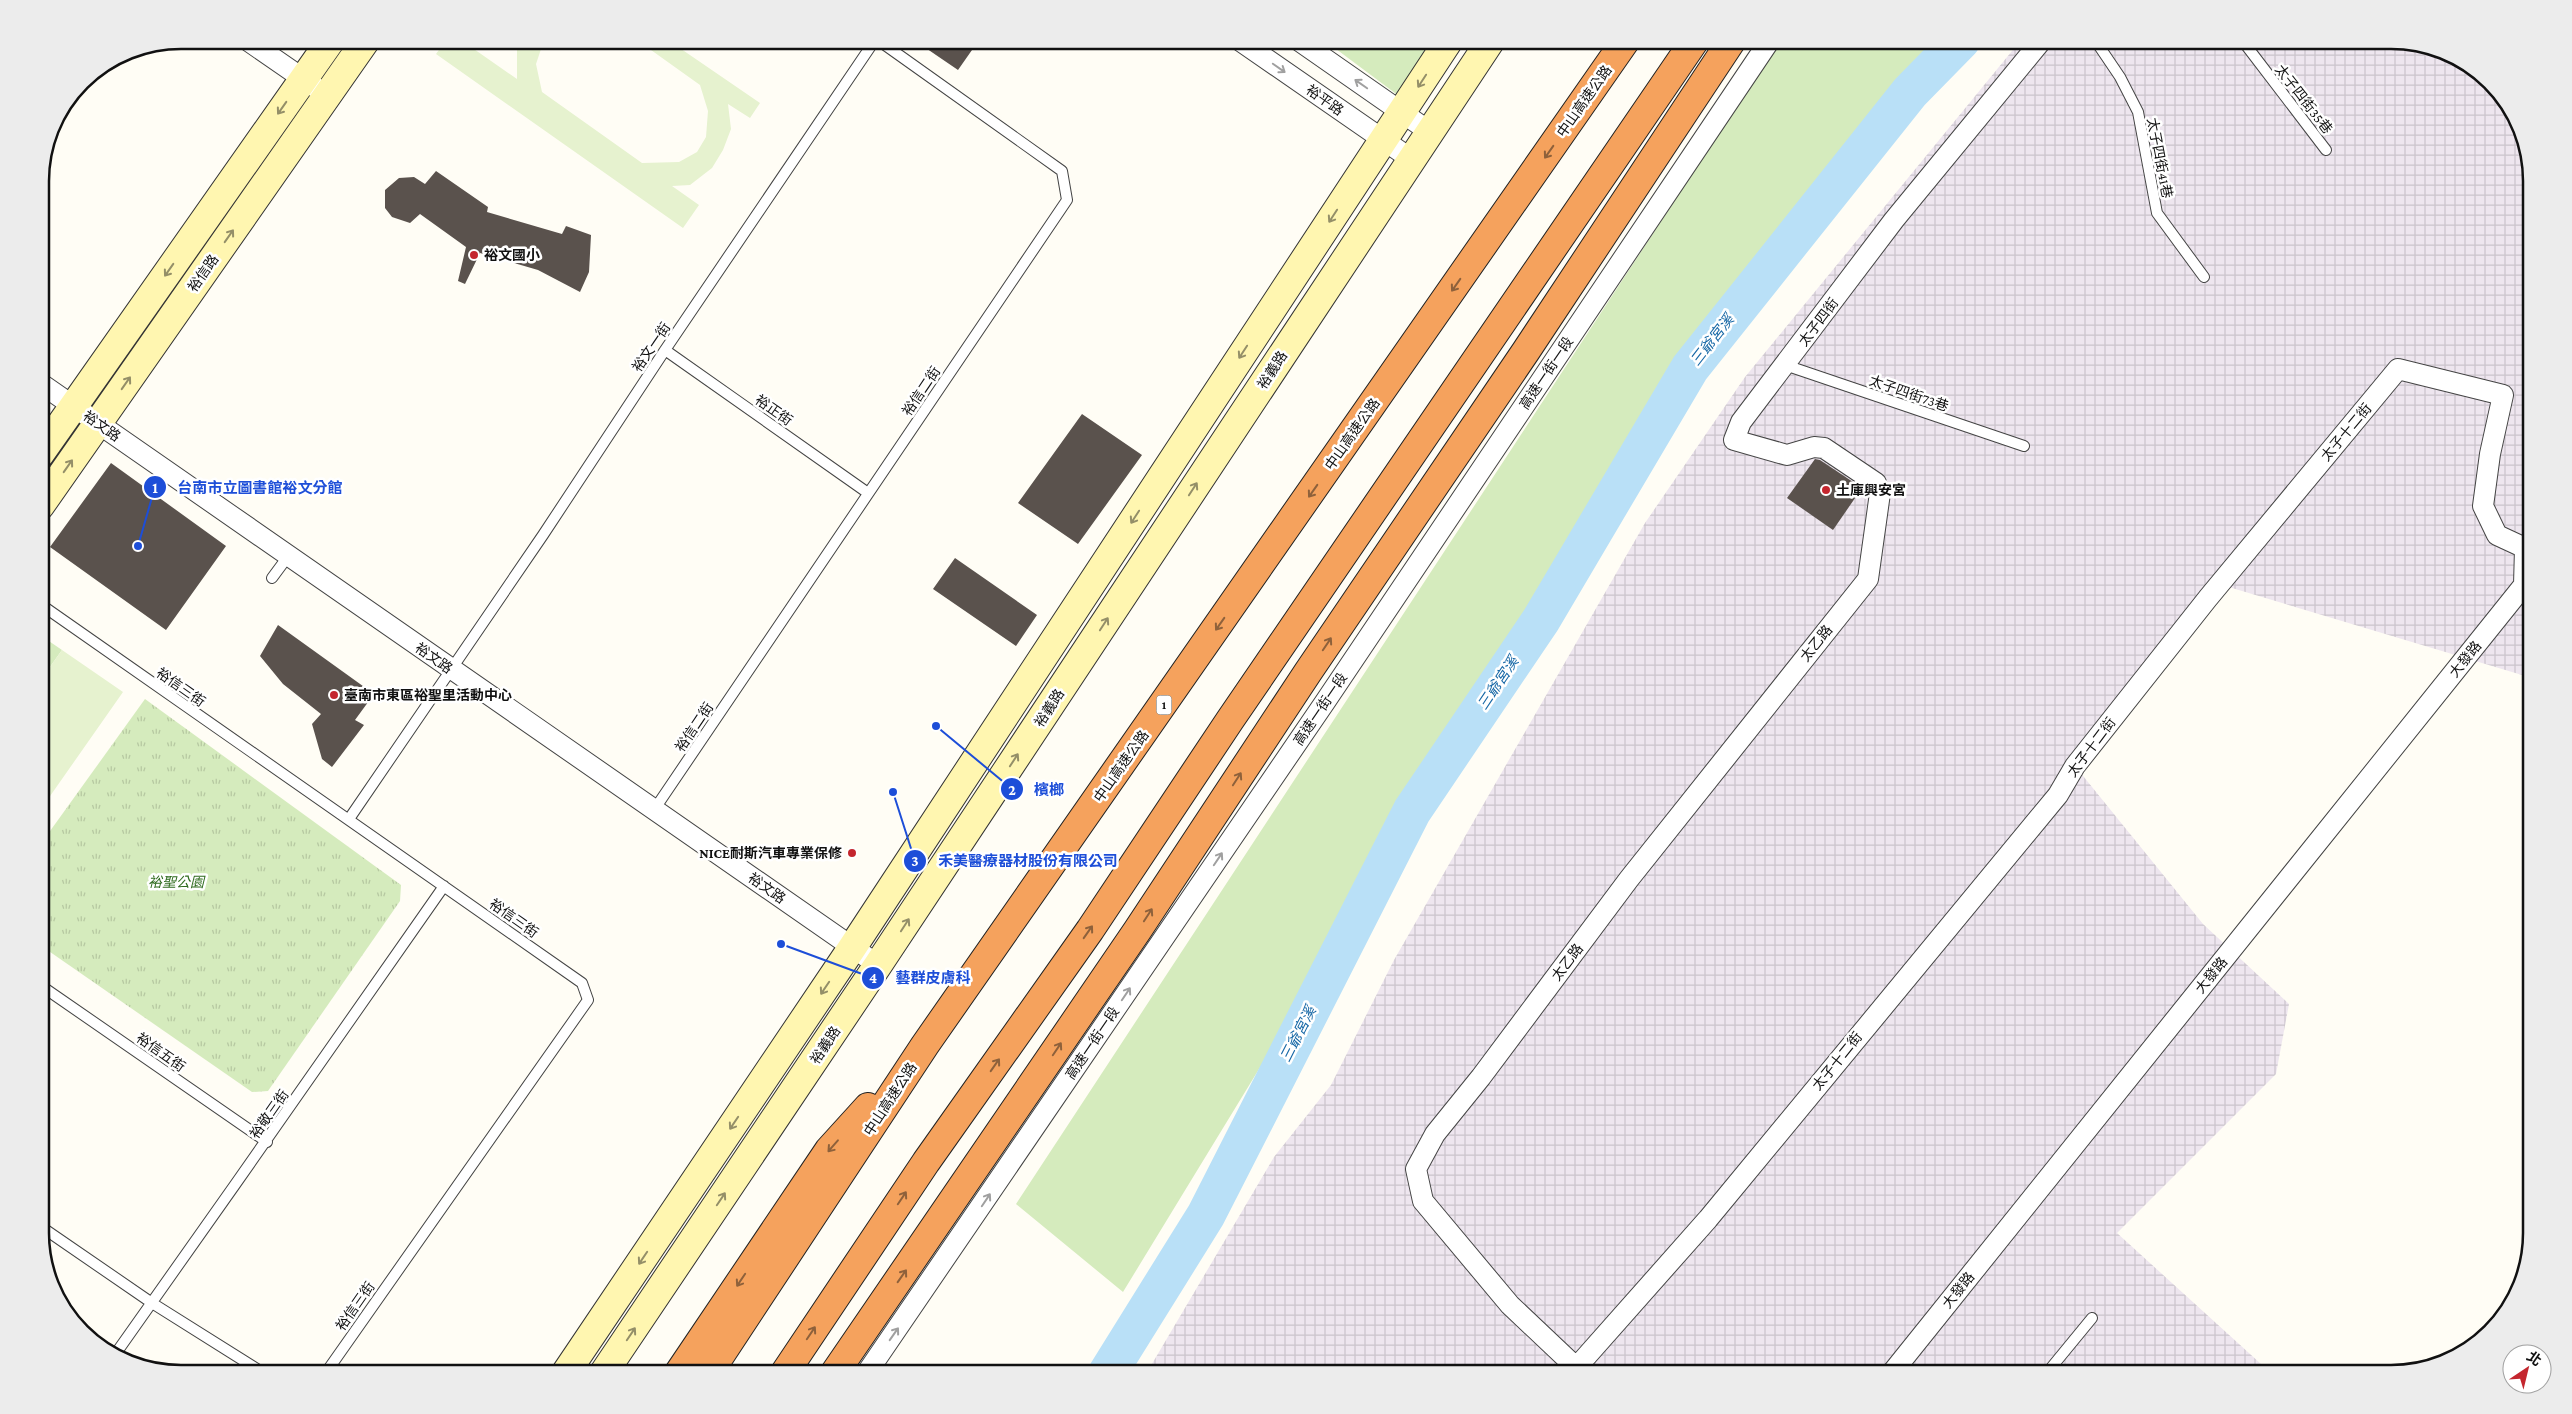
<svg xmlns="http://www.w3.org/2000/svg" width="2572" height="1414" viewBox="0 0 2572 1414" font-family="'Crimson Pro','Noto Sans TC',serif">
<defs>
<pattern id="industrial-grid" width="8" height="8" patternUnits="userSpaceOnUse" patternTransform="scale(1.25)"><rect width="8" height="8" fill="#eee6ef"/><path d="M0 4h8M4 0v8" fill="none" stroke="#cbc4cc"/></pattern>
<pattern id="park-tufts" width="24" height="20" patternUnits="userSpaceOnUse" patternTransform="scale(1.25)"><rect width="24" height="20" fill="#d5ebbd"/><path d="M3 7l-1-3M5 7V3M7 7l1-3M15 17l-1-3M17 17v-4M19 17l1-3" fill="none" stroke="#b6c8a1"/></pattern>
</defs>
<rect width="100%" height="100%" fill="#fffdf5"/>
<path fill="url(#industrial-grid)" d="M2021,40H2392L2462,59L2513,110L2532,172V678L2212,582L2075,766L2203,924L2289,1004L2276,1074L2117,1233L2272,1374H1146L1274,1157L1331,1085L1394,960L1645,523L1745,377Z"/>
<path fill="#d5ebbd" d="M1324,40H1441L1403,99Z
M1780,40H1953L1685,363L1345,928L1123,1292L1016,1204Z
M40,635L62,650L40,681Z"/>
<path fill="url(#park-tufts)" d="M145,699L401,885L400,901L268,1091L252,1092L40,945V845Z"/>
<path fill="#e6f2cf" d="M446,40H461L517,79V40H544L536,64L542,92L642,163L679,162L697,152L706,137L708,111L700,85L637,40H668L760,103L750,118L728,104L731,129L723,150L712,168L690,185L672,186L699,205L683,228L436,54Z
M62,650L123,692L48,799L40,794V681Z"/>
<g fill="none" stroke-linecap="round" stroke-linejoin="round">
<path stroke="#b9e0f7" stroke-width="39" d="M1107,1374L1206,1215L1412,811L1541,620L1690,368L1910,92L1961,40"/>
</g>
<path fill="#5a524d" d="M914,40H979L958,70Z
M436,171L488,207L487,212L562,234L566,226L591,235L589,272L580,292L538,270L480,253L465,284L458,281L466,247L420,214L410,223L392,217L385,208V190L399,178L414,177L425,184Z
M1082,414L1142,455L1078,544L1018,503Z
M1815,459L1820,460L1862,488L1833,530L1787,498Z
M111,463L226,546L166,630L50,547Z
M955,558L1037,615L1016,646L933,589Z
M278,625L374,694L355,720L364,725L332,767L322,759L312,724L321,714L283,684L260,656Z"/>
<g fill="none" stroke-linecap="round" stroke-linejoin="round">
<g stroke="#444" stroke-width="12">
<path id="lane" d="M2095,40L2120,77L2138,112L2157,213L2204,277
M2242,40L2326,150
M2512,109L2513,111
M665,350L868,493
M1785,365L2024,446
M272,578L289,555
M40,604L582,983L588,1000L325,1374
M654,810L1067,200L1062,171L878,40
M349,819L543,535L665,350L875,40
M40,985L267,1142
M40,1226L152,1303L265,1374
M114,1356C225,1200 334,1043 444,886
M2046,1374L2092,1318"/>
</g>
<g stroke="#444" stroke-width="22">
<path id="street" d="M247,40L315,87
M1239,40L1411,159
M1298,40L1430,132
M40,383L878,965
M1576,1368L1708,1219L2058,795L2075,766L2208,598L2398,369L2503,395L2490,454L2483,506L2497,535L2525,548L2524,585
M866,1374L1325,702L1770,40
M1583,1374L1510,1305L1423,1201L1416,1169L1435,1134L1481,1077L1629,879L1868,579L1880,493L1876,483L1824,448L1814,447L1787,455L1734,440L1741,422L1894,220L2042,40
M1891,1374L2532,575"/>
</g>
<g stroke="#333" stroke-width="30">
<path id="secondary" d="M40,454L331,40
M40,506L366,40
M565,1374L852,948L1449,40
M603,1374L878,965L1491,40"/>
</g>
<g stroke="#222" stroke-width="30">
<path id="highway" d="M678,1374L829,1150L868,1107
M708,1374L925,1045L1626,40
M784,1374L926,1162L1090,930L1230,720L1695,40
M834,1374L1137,931L1308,672L1526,351L1732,40"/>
</g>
<use href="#lane" stroke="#fff" stroke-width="10"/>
<use href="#street" stroke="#fff" stroke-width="20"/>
<use href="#secondary" stroke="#fff6b0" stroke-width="28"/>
<use href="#highway" stroke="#f5a25d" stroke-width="28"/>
</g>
<defs><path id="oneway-shaft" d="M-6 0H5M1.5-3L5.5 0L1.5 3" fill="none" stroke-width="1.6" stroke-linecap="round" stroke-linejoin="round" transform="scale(1.25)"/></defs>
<g stroke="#a0a0a0">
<use href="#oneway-shaft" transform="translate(1279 68) rotate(35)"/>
<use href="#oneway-shaft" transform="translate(1361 84) rotate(-145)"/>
<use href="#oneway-shaft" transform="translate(1218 859) rotate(-56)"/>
<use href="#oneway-shaft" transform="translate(1126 994) rotate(-56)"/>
<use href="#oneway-shaft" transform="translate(986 1200) rotate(-56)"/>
<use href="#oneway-shaft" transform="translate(894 1334) rotate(-55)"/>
</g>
<g stroke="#948f68">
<use href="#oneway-shaft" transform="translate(1422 81) rotate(123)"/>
<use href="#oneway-shaft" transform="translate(282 108) rotate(125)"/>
<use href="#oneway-shaft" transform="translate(1333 216) rotate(123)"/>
<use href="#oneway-shaft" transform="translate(229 236) rotate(-55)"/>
<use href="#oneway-shaft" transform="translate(169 270) rotate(125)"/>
<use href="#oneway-shaft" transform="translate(1243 352) rotate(123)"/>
<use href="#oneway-shaft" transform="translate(126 383) rotate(-55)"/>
<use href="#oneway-shaft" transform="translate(68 466) rotate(-55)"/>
<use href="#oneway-shaft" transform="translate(1193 489) rotate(-57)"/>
<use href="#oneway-shaft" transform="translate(1135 517) rotate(123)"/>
<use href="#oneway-shaft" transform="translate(1104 624) rotate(-57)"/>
<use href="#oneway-shaft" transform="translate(1014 760) rotate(-57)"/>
<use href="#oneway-shaft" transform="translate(905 925) rotate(-57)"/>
<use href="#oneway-shaft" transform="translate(825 988) rotate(124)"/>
<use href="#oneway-shaft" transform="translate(734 1123) rotate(124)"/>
<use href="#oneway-shaft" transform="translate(721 1199) rotate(-56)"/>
<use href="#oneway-shaft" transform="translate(643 1258) rotate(124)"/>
<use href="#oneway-shaft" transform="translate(631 1334) rotate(-56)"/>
</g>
<g stroke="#8e613b">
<use href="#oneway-shaft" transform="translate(1549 152) rotate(125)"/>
<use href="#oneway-shaft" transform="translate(1456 285) rotate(125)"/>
<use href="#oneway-shaft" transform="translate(1313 491) rotate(125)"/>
<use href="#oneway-shaft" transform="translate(1220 624) rotate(125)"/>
<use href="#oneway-shaft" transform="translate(1327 644) rotate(-56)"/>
<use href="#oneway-shaft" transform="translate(1237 779) rotate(-57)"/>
<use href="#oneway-shaft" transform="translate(1148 915) rotate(-57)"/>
<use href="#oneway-shaft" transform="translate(1088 932) rotate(-55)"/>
<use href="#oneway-shaft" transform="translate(1057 1049) rotate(-56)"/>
<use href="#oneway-shaft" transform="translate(995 1065) rotate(-55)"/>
<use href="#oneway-shaft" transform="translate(833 1146) rotate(131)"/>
<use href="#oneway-shaft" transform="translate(902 1198) rotate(-56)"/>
<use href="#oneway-shaft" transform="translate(902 1276) rotate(-55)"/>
<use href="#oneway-shaft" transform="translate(741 1280) rotate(124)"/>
<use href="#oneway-shaft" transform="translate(811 1333) rotate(-56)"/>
</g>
<g fill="#c4262e" stroke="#fff" stroke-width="2">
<circle cx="474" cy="255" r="5"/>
<circle cx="1826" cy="490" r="5"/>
<circle cx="334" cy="695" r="5"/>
<circle cx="852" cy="853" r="5"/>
</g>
<g text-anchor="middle" stroke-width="5" stroke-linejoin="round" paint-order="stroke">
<rect fill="#fff" stroke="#585858" stroke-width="1" x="1156.5" y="695.5" width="15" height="19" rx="4"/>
<g font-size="12" font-weight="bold" fill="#111">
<text x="1164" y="709">1</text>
</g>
<g font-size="14" fill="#111" stroke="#fff">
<text transform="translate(2304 99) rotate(52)" y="5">太子四街35巷</text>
<text transform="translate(1325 100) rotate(35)" y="5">裕平路</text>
<text transform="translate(1584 101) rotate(-55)" y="5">中山高速公路</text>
<text transform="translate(2160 158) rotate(79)" y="5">太子四街41巷</text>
<text transform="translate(203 273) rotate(-55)" y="5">裕信路</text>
<text transform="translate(1818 322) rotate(-53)" y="5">太子四街</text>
<text transform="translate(651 347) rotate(-56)" y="5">裕文一街</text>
<text transform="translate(1272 370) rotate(-57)" y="5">裕義路</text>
<text transform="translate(1546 373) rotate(-56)" y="5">高速一街一段</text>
<text transform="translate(921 391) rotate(-56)" y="5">裕信二街</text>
<text transform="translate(1909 393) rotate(19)" y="5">太子四街73巷</text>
<text transform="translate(774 410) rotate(35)" y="5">裕正街</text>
<text transform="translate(102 426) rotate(35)" y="5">裕文路</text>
<text transform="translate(2346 432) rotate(-50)" y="5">太子十二街</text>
<text transform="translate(1352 434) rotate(-55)" y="5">中山高速公路</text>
<text transform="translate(1816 643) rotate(-51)" y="5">太乙路</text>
<text transform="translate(434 658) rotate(35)" y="5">裕文路</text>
<text transform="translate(2465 659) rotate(-51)" y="5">大發路</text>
<text transform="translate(181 687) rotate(35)" y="5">裕信三街</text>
<text transform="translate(1049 708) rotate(-57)" y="5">裕義路</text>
<text transform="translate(1320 709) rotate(-56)" y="5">高速一街一段</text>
<text transform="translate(694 727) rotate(-56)" y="5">裕信二街</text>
<text transform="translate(2091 747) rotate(-53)" y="5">太子十二街</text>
<text transform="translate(1121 766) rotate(-55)" y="5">中山高速公路</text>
<text transform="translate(767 888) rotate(35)" y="5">裕文路</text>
<text transform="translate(514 918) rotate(35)" y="5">裕信三街</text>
<text transform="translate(1567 962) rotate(-53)" y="5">太乙路</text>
<text transform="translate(2211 975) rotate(-51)" y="5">大發路</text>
<text transform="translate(1092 1043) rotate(-56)" y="5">高速一街一段</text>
<text transform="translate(825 1045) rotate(-56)" y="5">裕義路</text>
<text transform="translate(161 1052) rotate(35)" y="5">裕信五街</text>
<text transform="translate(1837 1061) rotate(-51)" y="5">太子十二街</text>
<text transform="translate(890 1099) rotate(-57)" y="5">中山高速公路</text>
<text transform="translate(269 1114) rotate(-55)" y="5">裕敬三街</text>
<text transform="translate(1958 1290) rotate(-51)" y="5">大發路</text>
<text transform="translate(355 1306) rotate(-55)" y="5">裕信三街</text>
</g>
<g font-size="14" font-weight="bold" fill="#111" stroke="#fff" text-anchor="start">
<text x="484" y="260">裕文國小</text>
<text x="1836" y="495">土庫興安宮</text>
<text x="344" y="700">臺南市東區裕聖里活動中心</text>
<text x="842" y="858" text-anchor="end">NICE耐斯汽車專業保修</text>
</g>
<g font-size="14" font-style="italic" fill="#2f6b1f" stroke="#fff">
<text x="176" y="887">裕聖公園</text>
</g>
<g font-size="15" font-style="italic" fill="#1768a6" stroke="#fff">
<text transform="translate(1712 340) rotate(-52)" y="5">三爺宮溪</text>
<text transform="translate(1498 683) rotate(-56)" y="5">三爺宮溪</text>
<text transform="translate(1298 1034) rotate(-63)" y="5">三爺宮溪</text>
</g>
</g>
<path d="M0 0H2572V1414H0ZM181 49H2391A132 132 0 0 1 2523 181V1233A132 132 0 0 1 2391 1365H181A132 132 0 0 1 49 1233V181A132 132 0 0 1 181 49Z" fill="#ececec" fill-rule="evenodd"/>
<path fill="none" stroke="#111" stroke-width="2.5" d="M181 49H2391A132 132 0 0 1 2523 181V1233A132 132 0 0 1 2391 1365H181A132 132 0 0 1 49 1233V181A132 132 0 0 1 181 49Z"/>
<path fill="none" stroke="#1d4ed8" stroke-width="2" d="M138 546L155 487M936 726L1012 789M893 792L915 861M781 944L873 978"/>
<g fill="#1d4ed8" stroke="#fff" stroke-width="2">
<circle cx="138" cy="546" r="5"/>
<circle cx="936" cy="726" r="5"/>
<circle cx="893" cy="792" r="5"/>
<circle cx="781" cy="944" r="5"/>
<circle cx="155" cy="487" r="12"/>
<circle cx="1012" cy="789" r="12"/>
<circle cx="915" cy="861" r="12"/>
<circle cx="873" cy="978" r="12"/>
</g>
<g font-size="15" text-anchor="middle" font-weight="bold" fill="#fff">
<text x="155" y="493">1</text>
<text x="1012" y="795">2</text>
<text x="915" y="866">3</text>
<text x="873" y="983">4</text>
</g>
<g font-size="15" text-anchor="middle" font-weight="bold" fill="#1d4ed8" stroke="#fff" stroke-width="5" stroke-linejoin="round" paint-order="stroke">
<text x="260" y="493">台南市立圖書館裕文分館</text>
<text x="1049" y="795">檳榔</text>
<text x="1028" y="866">禾美醫療器材股份有限公司</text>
<text x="933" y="983">藝群皮膚科</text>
</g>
<g transform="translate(2527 1369) rotate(35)"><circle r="24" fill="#ffffff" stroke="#a0a0a0"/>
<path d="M0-4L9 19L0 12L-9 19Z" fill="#c4262e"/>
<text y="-8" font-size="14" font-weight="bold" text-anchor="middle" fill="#111111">北</text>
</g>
</svg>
